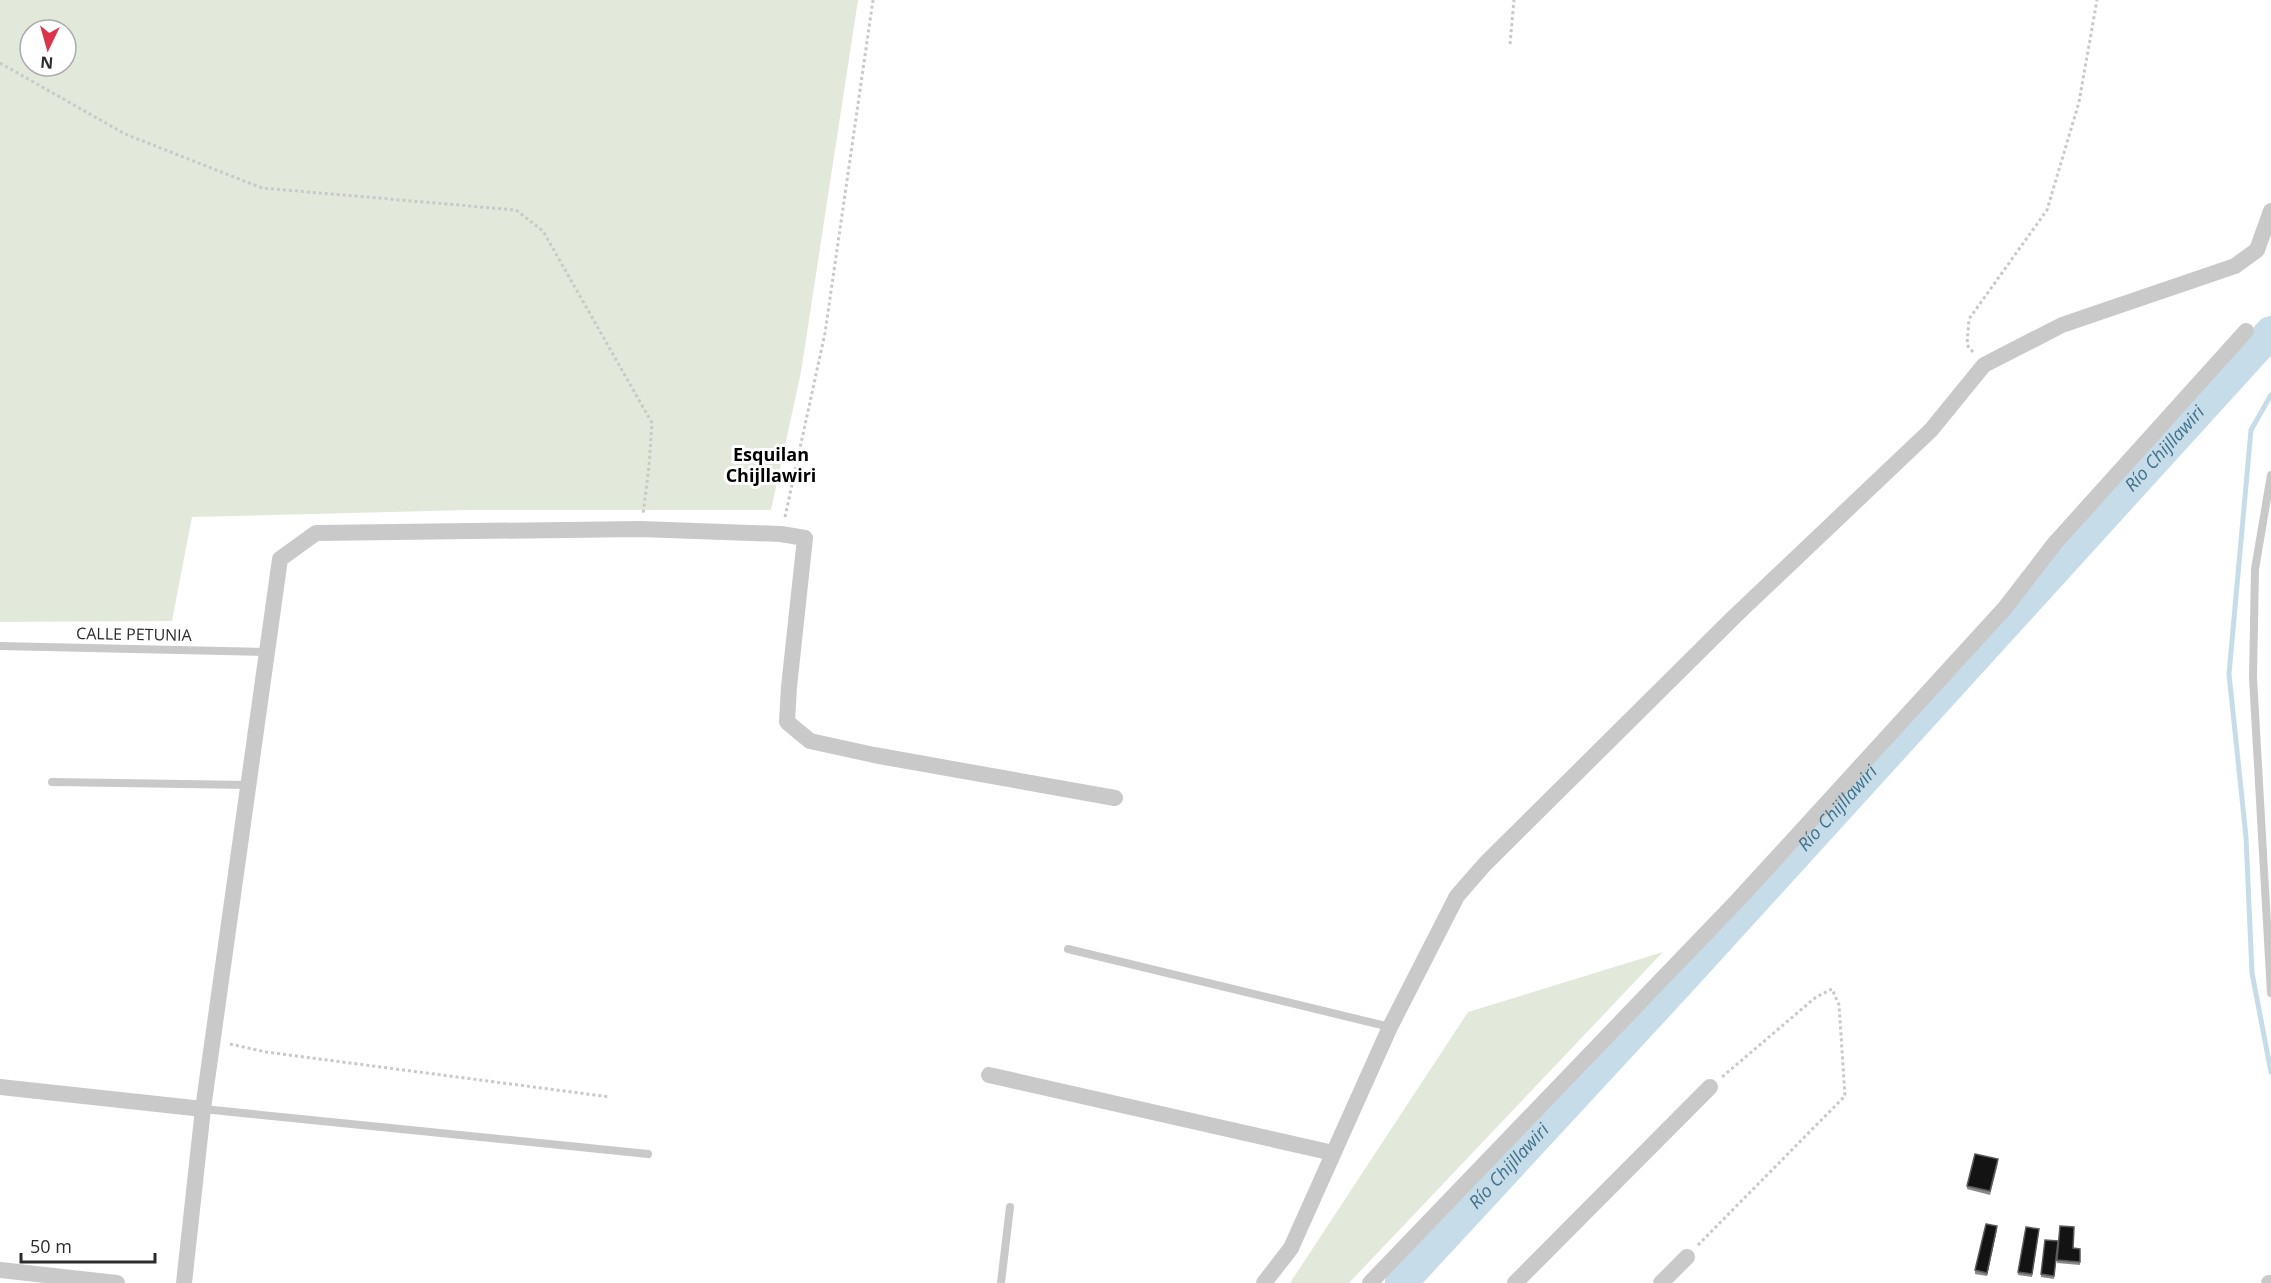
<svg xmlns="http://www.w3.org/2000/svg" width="2271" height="1283" viewBox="0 0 2271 1283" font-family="'Open Sans',sans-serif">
<rect width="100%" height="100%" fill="#fff"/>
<path fill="#e3e9da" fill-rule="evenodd" d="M0,0H858L801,372L771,510H469L192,517L172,621L0,622ZM30,30H66V66H30Z
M1663,952L1349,1283H1290L1468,1012Z"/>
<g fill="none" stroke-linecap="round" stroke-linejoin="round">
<path stroke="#c6dde9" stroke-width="5" d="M2271,395L2251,430L2229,674L2246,837L2252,973L2271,1072"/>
<path stroke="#c6dde9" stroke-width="32" id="s1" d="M1401,1283L1684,977L2271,332"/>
<path stroke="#c9c9c9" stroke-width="3" stroke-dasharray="3 3" stroke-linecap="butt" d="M1510,44L1514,0
M0,63L125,134L262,188L516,210L543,231L652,423L649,466L643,514
M1973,352L1967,345L1969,319L2047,210L2079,102L2097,0
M785,517L825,333L873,0
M230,1044L266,1052L610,1097
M1698,1245L1845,1096L1839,1005L1832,989L1816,997L1722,1077"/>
<path stroke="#c9c9c9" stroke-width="8" d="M2271,475L2255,569L2253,678L2271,993
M0,646L268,652
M52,782L249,785
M1068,949L1390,1027
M203,1109L648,1154
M1001,1283L1010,1207"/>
<path stroke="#c9c9c9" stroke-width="16" d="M989,1075L1333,1153
M0,1087L203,1109
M0,1270L117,1283
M184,1283L203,1109L280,559L316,533L641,529L781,534L805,538L789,687L787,722L810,741L874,755L1115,798
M1264,1283L1291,1248L1390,1027L1457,896L1485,864L1735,616L1931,430L1984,365L2062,325L2235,266L2257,250L2271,211
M1370,1283L1738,900L2005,608L2055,543L2246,331
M1515,1283L1710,1087
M1661,1283L1687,1257
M2269,1283H2271"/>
</g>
<path fill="#898989" d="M1998,1163L1990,1195L1967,1189V1186Z
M2060,1226L2073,1248L2080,1249V1265L2057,1263Z
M1997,1229L1987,1276L1975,1274V1270Z
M2039,1232L2032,1277L2018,1275V1272Z
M2058,1241L2054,1279L2041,1277V1274Z"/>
<path fill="#5a5a5a" d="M1997,1226V1229L1987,1276V1273Z"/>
<path fill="#131313" stroke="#5a5a5a" stroke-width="1.5" d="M1975,1154L1998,1159L1990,1191L1967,1186Z
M1986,1224L1997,1226L1987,1273L1975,1270Z
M2060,1226L2074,1227L2073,1248L2080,1249V1262L2057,1260Z
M2026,1227L2039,1229L2032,1274L2018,1272Z
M2045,1240L2058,1241L2054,1276L2041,1274Z"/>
<g text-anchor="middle" stroke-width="6" stroke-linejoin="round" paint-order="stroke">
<g font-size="16" fill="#2c2c2c" stroke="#fff">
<text transform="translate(134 634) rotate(1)" y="6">CALLE PETUNIA</text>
</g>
<g font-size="18" font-style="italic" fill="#3f718a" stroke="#fff">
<text dy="6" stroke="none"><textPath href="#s1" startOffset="1131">Río Chijllawiri</textPath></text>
<text dy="6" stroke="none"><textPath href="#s1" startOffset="645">Río Chijllawiri</textPath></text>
<text dy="6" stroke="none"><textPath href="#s1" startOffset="159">Río Chijllawiri</textPath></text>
</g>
<g font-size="18" font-weight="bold" fill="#000" stroke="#fff">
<text x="771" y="461">Esquilan<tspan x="771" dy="21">Chijllawiri</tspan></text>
</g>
</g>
<g transform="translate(48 48) rotate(185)"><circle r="28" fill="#ffffff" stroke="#ababab" stroke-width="1.5"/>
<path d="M0-4.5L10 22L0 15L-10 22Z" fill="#dc354b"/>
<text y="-9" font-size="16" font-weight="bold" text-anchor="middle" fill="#2c2c2c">N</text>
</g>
<path d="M21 1253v9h134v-9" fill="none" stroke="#2c2c2c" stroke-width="3"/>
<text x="30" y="1253" font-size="18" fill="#2c2c2c" stroke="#ffffff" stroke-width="4.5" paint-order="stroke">50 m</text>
</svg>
